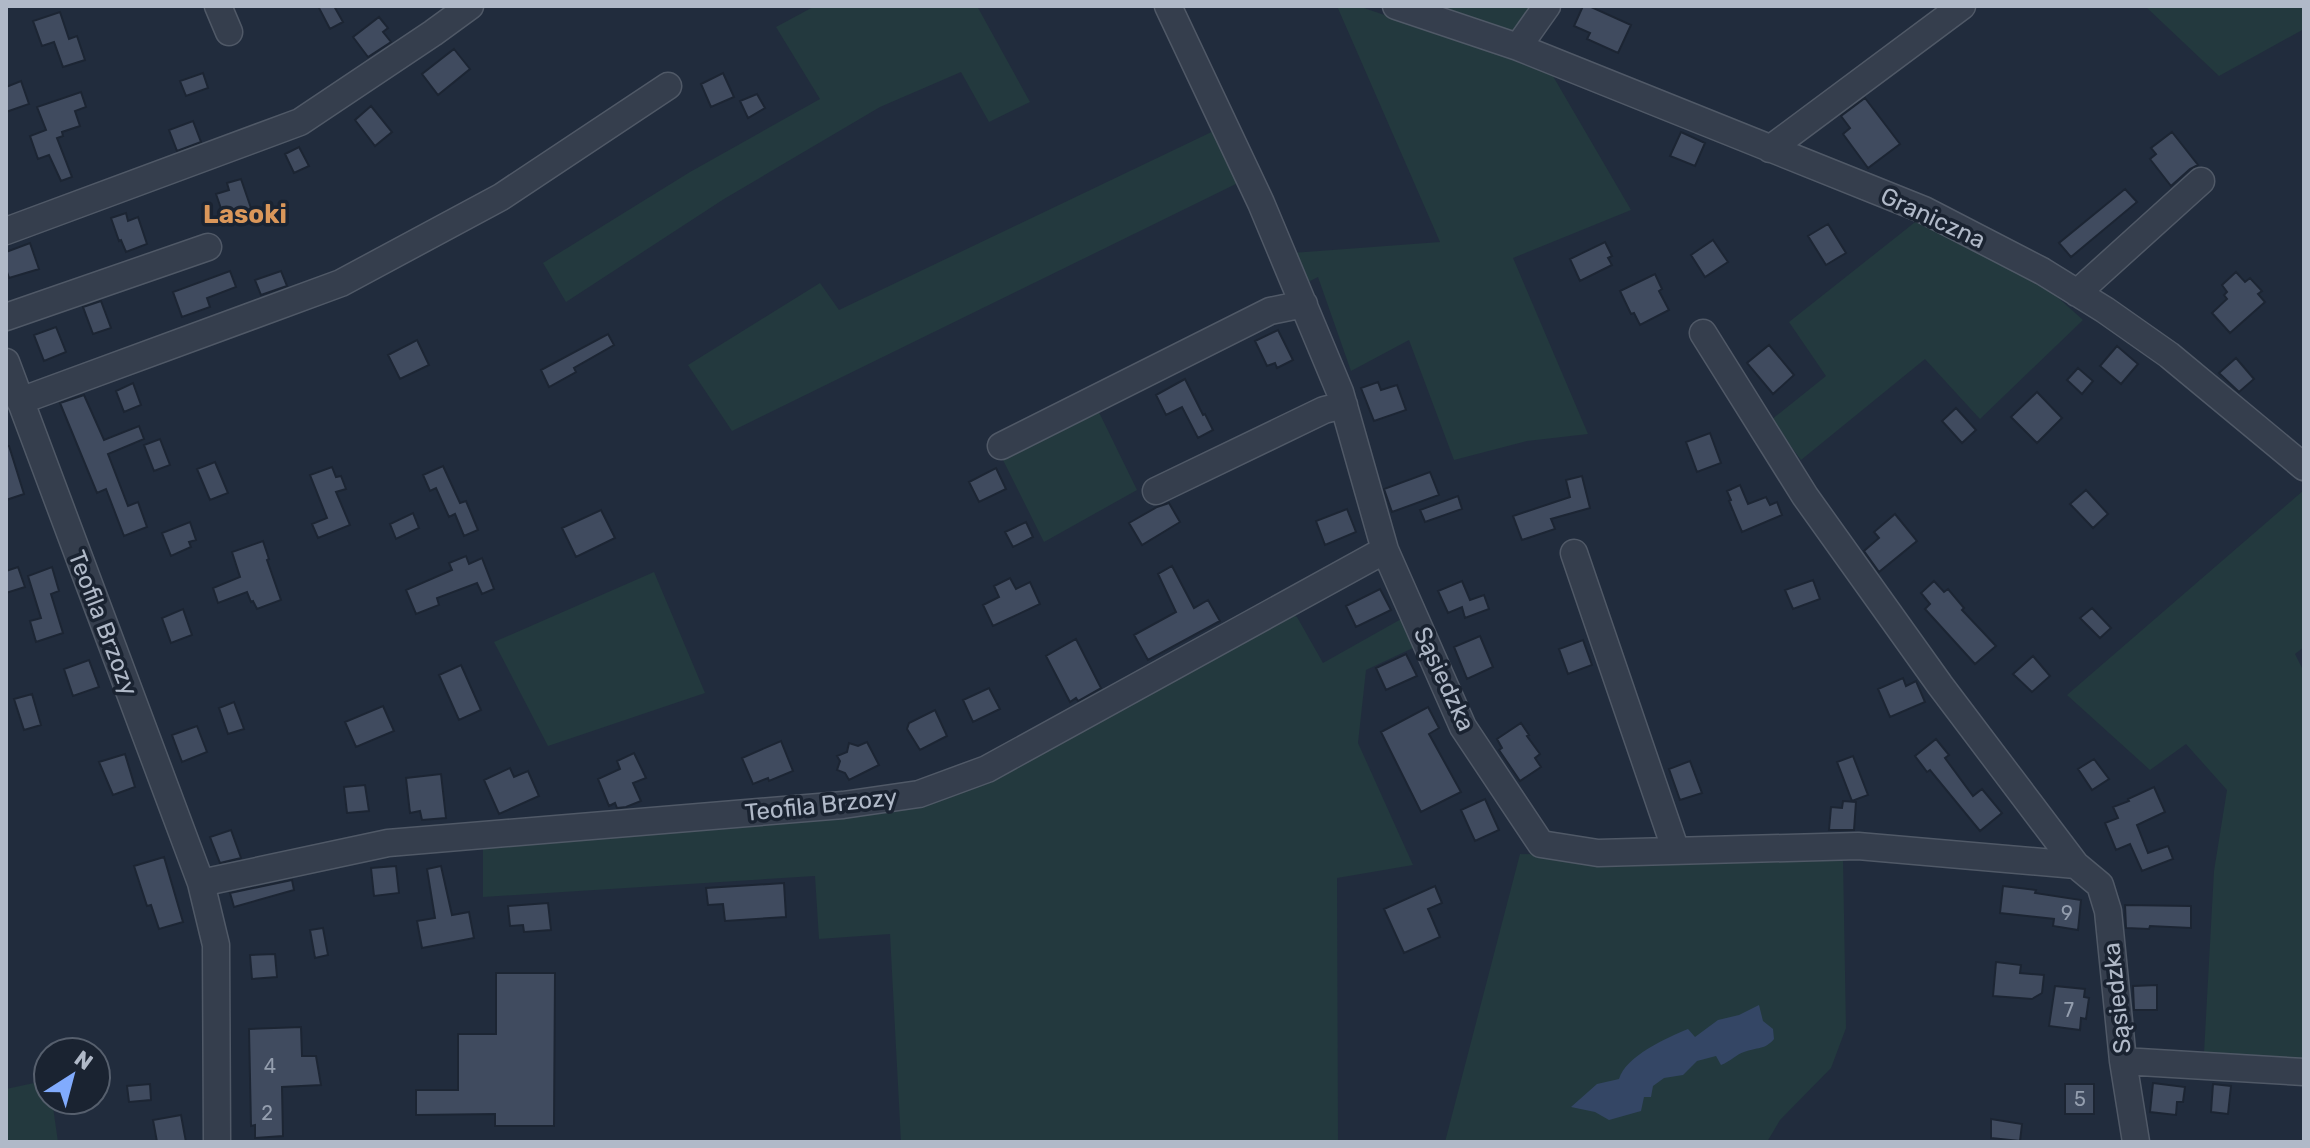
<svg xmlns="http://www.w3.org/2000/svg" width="2310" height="1148" viewBox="0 0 2310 1148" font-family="Rubik,sans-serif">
<rect width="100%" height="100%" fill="#212c3d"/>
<path fill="#23393e" d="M815,6H977L1030,102L989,122L961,72L880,107L724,199L566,302L543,263L690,172L820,99L776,27Z
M1337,6H1358L1550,71L1631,210L1513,258L1588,434L1527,441L1454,460L1409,340L1351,371L1318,277L1302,285L1292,253L1440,242Z
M1439,6H1534L1520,30L1510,35L1440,8Z
M2145,6H2304V29L2219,76Z
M1222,127L1244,180L732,431L688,365L820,283L839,310Z
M1919,219L2026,269L2083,320L1980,419L1925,359L1801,460L1771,420L1826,376L1789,322Z
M1091,396L1137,490L1044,542L993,440Z
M2304,490V647L2295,654L2304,672V1060L2204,1053L2214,871L2227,790L2186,744L2150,770L2067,695Z
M654,572L705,693L548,746L494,642Z
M1286,613L1297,617L1323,663L1403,618L1415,647L1366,670L1358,743L1413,865L1337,878L1338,1142H901L890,934L819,939L815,876L483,897V842L912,805Z
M1520,854L1790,862L1789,855L1843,858L1846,1028L1831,1068L1780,1120L1767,1142H1445Z
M48,1080V1100H52L58,1142H6V1089Z"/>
<path fill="#344665" d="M1759,1005L1763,1021L1773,1029L1774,1039C1765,1050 1757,1047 1744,1052C1737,1054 1731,1061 1721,1065L1716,1056L1697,1061L1683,1075L1664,1078L1653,1086L1651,1097H1644L1641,1111L1609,1120L1595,1112L1571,1107L1597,1084L1619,1079C1626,1056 1666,1038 1688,1029L1695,1037L1718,1020L1739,1015Z"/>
<path fill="#404b5f" stroke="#1c2533" stroke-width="2" d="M318,6H334L343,22L330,29Z
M1583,6H1589L1631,25L1618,53L1587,39L1590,33L1574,26Z
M60,12L69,39L77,36L85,60L63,67L54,42L42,46L33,21Z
M379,17L388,28L383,32L391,42L368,57L353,37Z
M454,49L470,69L438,95L422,74Z
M203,73L208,88L186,96L180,81Z
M723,73L734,97L711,107L701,84Z
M21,81L29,104L6,112V87Z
M81,92L86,107L75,111L80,126L62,132L63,136L57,138L72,177L61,181L49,155L38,159L30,136L46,130L37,107Z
M757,94L765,108L748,118L740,101Z
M1865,98L1900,144L1868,168L1843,134L1850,128L1841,116Z
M371,106L392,132L375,146L355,120Z
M193,121L201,142L177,151L169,130Z
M1681,132L1705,143L1695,166L1670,156Z
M2172,132L2198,165L2190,169L2171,186L2150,159L2156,154L2151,148Z
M299,147L309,166L294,173L285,154Z
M241,179L252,211L225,220L216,194L229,190L227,183Z
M2125,189L2137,202L2071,257L2059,243Z
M126,213L128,221L138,217L147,244L126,252L121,240L119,241L111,218Z
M1828,224L1846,253L1826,265L1808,236Z
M1713,240L1728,262L1705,277L1691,255Z
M1605,242L1612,256L1608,258L1612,265L1580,281L1570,259Z
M30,243L39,269L9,278L6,269V252Z
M230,271L236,287L207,298L210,307L182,317L173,292Z
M281,271L287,286L261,295L255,280Z
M2236,272L2245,282L2250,278L2262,291L2258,294L2265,302L2230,333L2212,313L2227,299L2224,295L2227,292L2222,285Z
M1655,274L1662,289L1659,291L1669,310L1640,325L1634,313L1631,314L1620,291Z
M101,301L111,328L93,334L83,307Z
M56,327L66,352L44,361L34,335Z
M1278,330L1293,360L1277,368L1275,363L1267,366L1255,341Z
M608,334L614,345L574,368L576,372L549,387L541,370Z
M417,340L429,365L400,379L388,355Z
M1769,345L1794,375L1773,394L1747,363Z
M2117,346L2138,364L2121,384L2100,366Z
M2236,358L2254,379L2239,392L2219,373Z
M2078,368L2093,381L2082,394L2067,380Z
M1185,379L1203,415L1205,414L1213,430L1198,438L1182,407L1166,415L1156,395Z
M1378,382L1381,390L1397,385L1406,410L1374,421L1361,388Z
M133,383L141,405L124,412L116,391Z
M2037,392L2062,418L2037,443L2011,417Z
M84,395L104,440L139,426L144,439L108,454L128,506L138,502L147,527L124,536L106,489L97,493L60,403Z
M1956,408L1976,430L1962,443L1942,421Z
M1710,433L1721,463L1697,472L1686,442Z
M160,439L170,465L154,471L144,445Z
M6,446H9L24,494L6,500Z
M215,462L228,493L210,500L197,469Z
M443,466L460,503L466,501L478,530L464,536L455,514L449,517L436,488L430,491L423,475Z
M332,467L336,477L341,476L346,489L336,492L350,525L318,538L312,524L327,518L310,475Z
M996,468L1006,489L979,502L969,482Z
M1430,472L1439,495L1392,512L1384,489Z
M1582,476L1590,508L1551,519L1555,529L1522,540L1513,516L1570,497L1566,480Z
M1740,485L1748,504L1766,497L1770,505L1777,502L1782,515L1742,532L1729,501L1731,500L1727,491Z
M2086,490L2108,514L2093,528L2070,504Z
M1458,496L1462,509L1425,522L1420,510Z
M1169,503L1180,522L1142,545L1129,523L1157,507Z
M1347,509L1356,532L1325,545L1316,521Z
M601,510L615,538L576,557L562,528Z
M413,513L419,528L396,539L390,524Z
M1895,514L1917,541L1879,572L1864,551L1879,538L1874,532Z
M190,522L196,540L189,542L191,547L171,556L162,533Z
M1026,522L1033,537L1013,547L1005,532Z
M263,541L269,559L267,560L281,600L257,609L253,601L251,602L247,592L218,603L213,588L240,577L232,552Z
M466,556L469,564L482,558L494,589L482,594L477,583L437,598L439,605L416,614L406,590L452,570L449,563Z
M1172,566L1194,608L1208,600L1220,621L1148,660L1134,635L1176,612L1158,574Z
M18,567L25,587L6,593V571Z
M52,567L59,591L51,594L63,633L36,642L30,621L41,618L28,576Z
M1010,578L1016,589L1030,582L1040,604L993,626L983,605L999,597L994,586Z
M1813,580L1820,599L1793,609L1785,590Z
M1462,581L1470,600L1484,595L1489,609L1465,618L1462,607L1448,613L1438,591Z
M1934,581L1944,592L1948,589L1964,608L1962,610L1996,646L1975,664L1925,609L1930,604L1921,593Z
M1380,589L1391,610L1356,627L1346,606Z
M2092,608L2111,628L2100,638L2080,618Z
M183,609L192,635L171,643L162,618Z
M1480,636L1493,667L1467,679L1454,647Z
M1076,639L1101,688L1078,701L1076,698L1070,702L1046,656Z
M1583,640L1592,665L1568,674L1559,649Z
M1406,654L1417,676L1386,690L1376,668Z
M2033,656L2050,676L2032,692L2013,674Z
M89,660L99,687L73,696L64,669Z
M461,665L481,710L459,720L439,675Z
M1903,678L1906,686L1916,681L1925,702L1890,717L1878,689Z
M989,688L1000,709L973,722L963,700Z
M32,694L41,725L24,730L14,699Z
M234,702L244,729L228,734L219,708Z
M383,706L394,731L356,747L345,722Z
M1428,707L1439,728L1429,734L1461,792L1421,812L1381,732Z
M935,710L947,736L920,750L907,729L909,723Z
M1521,723L1529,735L1527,736L1540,754L1535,758L1541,767L1520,781L1499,750L1502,748L1497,739Z
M197,726L207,752L182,762L172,735Z
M1936,739L1949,755L1945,758L1973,796L1982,789L2002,813L1980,831L1930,770L1927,772L1915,756Z
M781,741L793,771L769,781L768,778L753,784L742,758Z
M867,742L879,765L849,780L845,773L837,770L840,761L837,756L847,752L849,743L858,746Z
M634,753L646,778L633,783L641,801L626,807L617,808L615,803L609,806L598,779L620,769L617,761Z
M125,754L135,787L113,795L99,762Z
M1853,756L1868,795L1852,801L1837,762Z
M2094,759L2109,779L2092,790L2078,769Z
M1690,761L1702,793L1680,800L1669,769Z
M510,768L514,777L528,771L539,796L499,814L484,780Z
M441,774L446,818L422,820L420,811L410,813L406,778Z
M365,785L369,811L347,813L344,787Z
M2154,787L2165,812L2137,825L2148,853L2168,846L2173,859L2142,871L2130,844L2116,850L2105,823L2118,818L2113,807L2129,801L2128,799Z
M1485,799L1499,830L1475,841L1461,810Z
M1843,801L1856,802L1854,830H1829L1831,807L1842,808Z
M231,830L241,858L220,863L210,837Z
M164,857L183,922L159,929L151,905L147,906L134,866Z
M396,866L399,893L374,896L371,868Z
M441,866L452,915L469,912L474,938L422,948L417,921L435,918L427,869Z
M292,880L294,890L234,907L230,893Z
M784,883L786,917L725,921L723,904L708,905L706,888Z
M1435,886L1442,903L1428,909L1440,937L1404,953L1384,909Z
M2003,886L2036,890L2035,893L2081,900L2078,930L2053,926L2054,919L2000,913Z
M548,903L551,930L524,932L523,925L510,926L508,906Z
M2125,905L2191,906V928L2150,926L2149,929L2126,928Z
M323,928L328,955L315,958L310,930Z
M275,954L277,977L252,979L250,955Z
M1996,962L2021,965L2020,973L2044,975L2042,993L2032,999L1993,996Z
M496,973H555L554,1126H495V1114L416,1115V1090H458V1034H496Z
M2157,985V1010H2134L2133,986Z
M2055,986L2085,989L2084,997L2089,998L2086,1019L2081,1018L2080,1030L2049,1026Z
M301,1027L302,1056H316L321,1085L282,1087L283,1136L255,1138V1125L251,1126L249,1029Z
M2153,1083L2185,1087L2183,1102H2177L2176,1115L2150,1112Z
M150,1084L151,1100L129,1102L127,1086Z
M2065,1084H2094V1114H2065Z
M2213,1084L2231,1086L2228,1114L2211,1112Z
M181,1115L186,1142H157L153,1120Z
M1991,1119L2022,1124L2020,1141L1991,1138Z"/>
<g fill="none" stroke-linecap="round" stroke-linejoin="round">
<g stroke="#505967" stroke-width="29">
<path id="minor" d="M218,6L229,32
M1168,6L1261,203L1340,392L1385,550L1463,727L1541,844L1598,853L1858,846L2076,865
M1396,6L1518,47L1924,210L2042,271L2105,310L2169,355L2304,467
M1518,47L1547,6
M1770,149L1962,6
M6,231L300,122L433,33L470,6
M2077,293L2201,181
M6,317L208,247
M1703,333L1805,496L1940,685L2076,865L2100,885L2108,911L2123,1061L2136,1142
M6,362L201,883L216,945L217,1142
M20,401L341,283L501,197L668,86
M1001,446L1270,311L1304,304
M1156,491L1324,410L1344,405
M1574,553L1676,851
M201,883L388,843L843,805L919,794L987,769L1385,550
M2123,1061L2304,1072"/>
</g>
<use href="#minor" stroke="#353e4d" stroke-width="26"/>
</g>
<g text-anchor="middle" stroke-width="7" stroke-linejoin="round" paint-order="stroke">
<g font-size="20" fill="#949eae">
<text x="2067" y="920">9</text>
<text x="2069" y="1017">7</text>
<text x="270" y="1073">4</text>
<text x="2080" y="1106">5</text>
<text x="267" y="1120">2</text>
</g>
<g font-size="24" fill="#b0b9c8" stroke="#1a2331">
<text transform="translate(1933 218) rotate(25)" y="8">Graniczna</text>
<text transform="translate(103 623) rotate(69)" y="8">Teofila Brzozy</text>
<text transform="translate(1444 679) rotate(65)" y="8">Sąsiedzka</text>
<text transform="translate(821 805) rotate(-6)" y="8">Teofila Brzozy</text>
<text transform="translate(2117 998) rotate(-96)" y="8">Sąsiedzka</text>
</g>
<g font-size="26" font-weight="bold" fill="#da975a" stroke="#1a2331">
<text x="245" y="223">Lasoki</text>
</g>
</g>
<rect width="2310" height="1148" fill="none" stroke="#b0b9c8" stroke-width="16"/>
<g transform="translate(72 1076) rotate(36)"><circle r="38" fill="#1a2331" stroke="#565f6d" stroke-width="2"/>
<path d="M0-6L14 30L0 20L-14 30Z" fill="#81abfd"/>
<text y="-12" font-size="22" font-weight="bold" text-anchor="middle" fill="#b0b9c8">N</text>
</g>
</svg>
